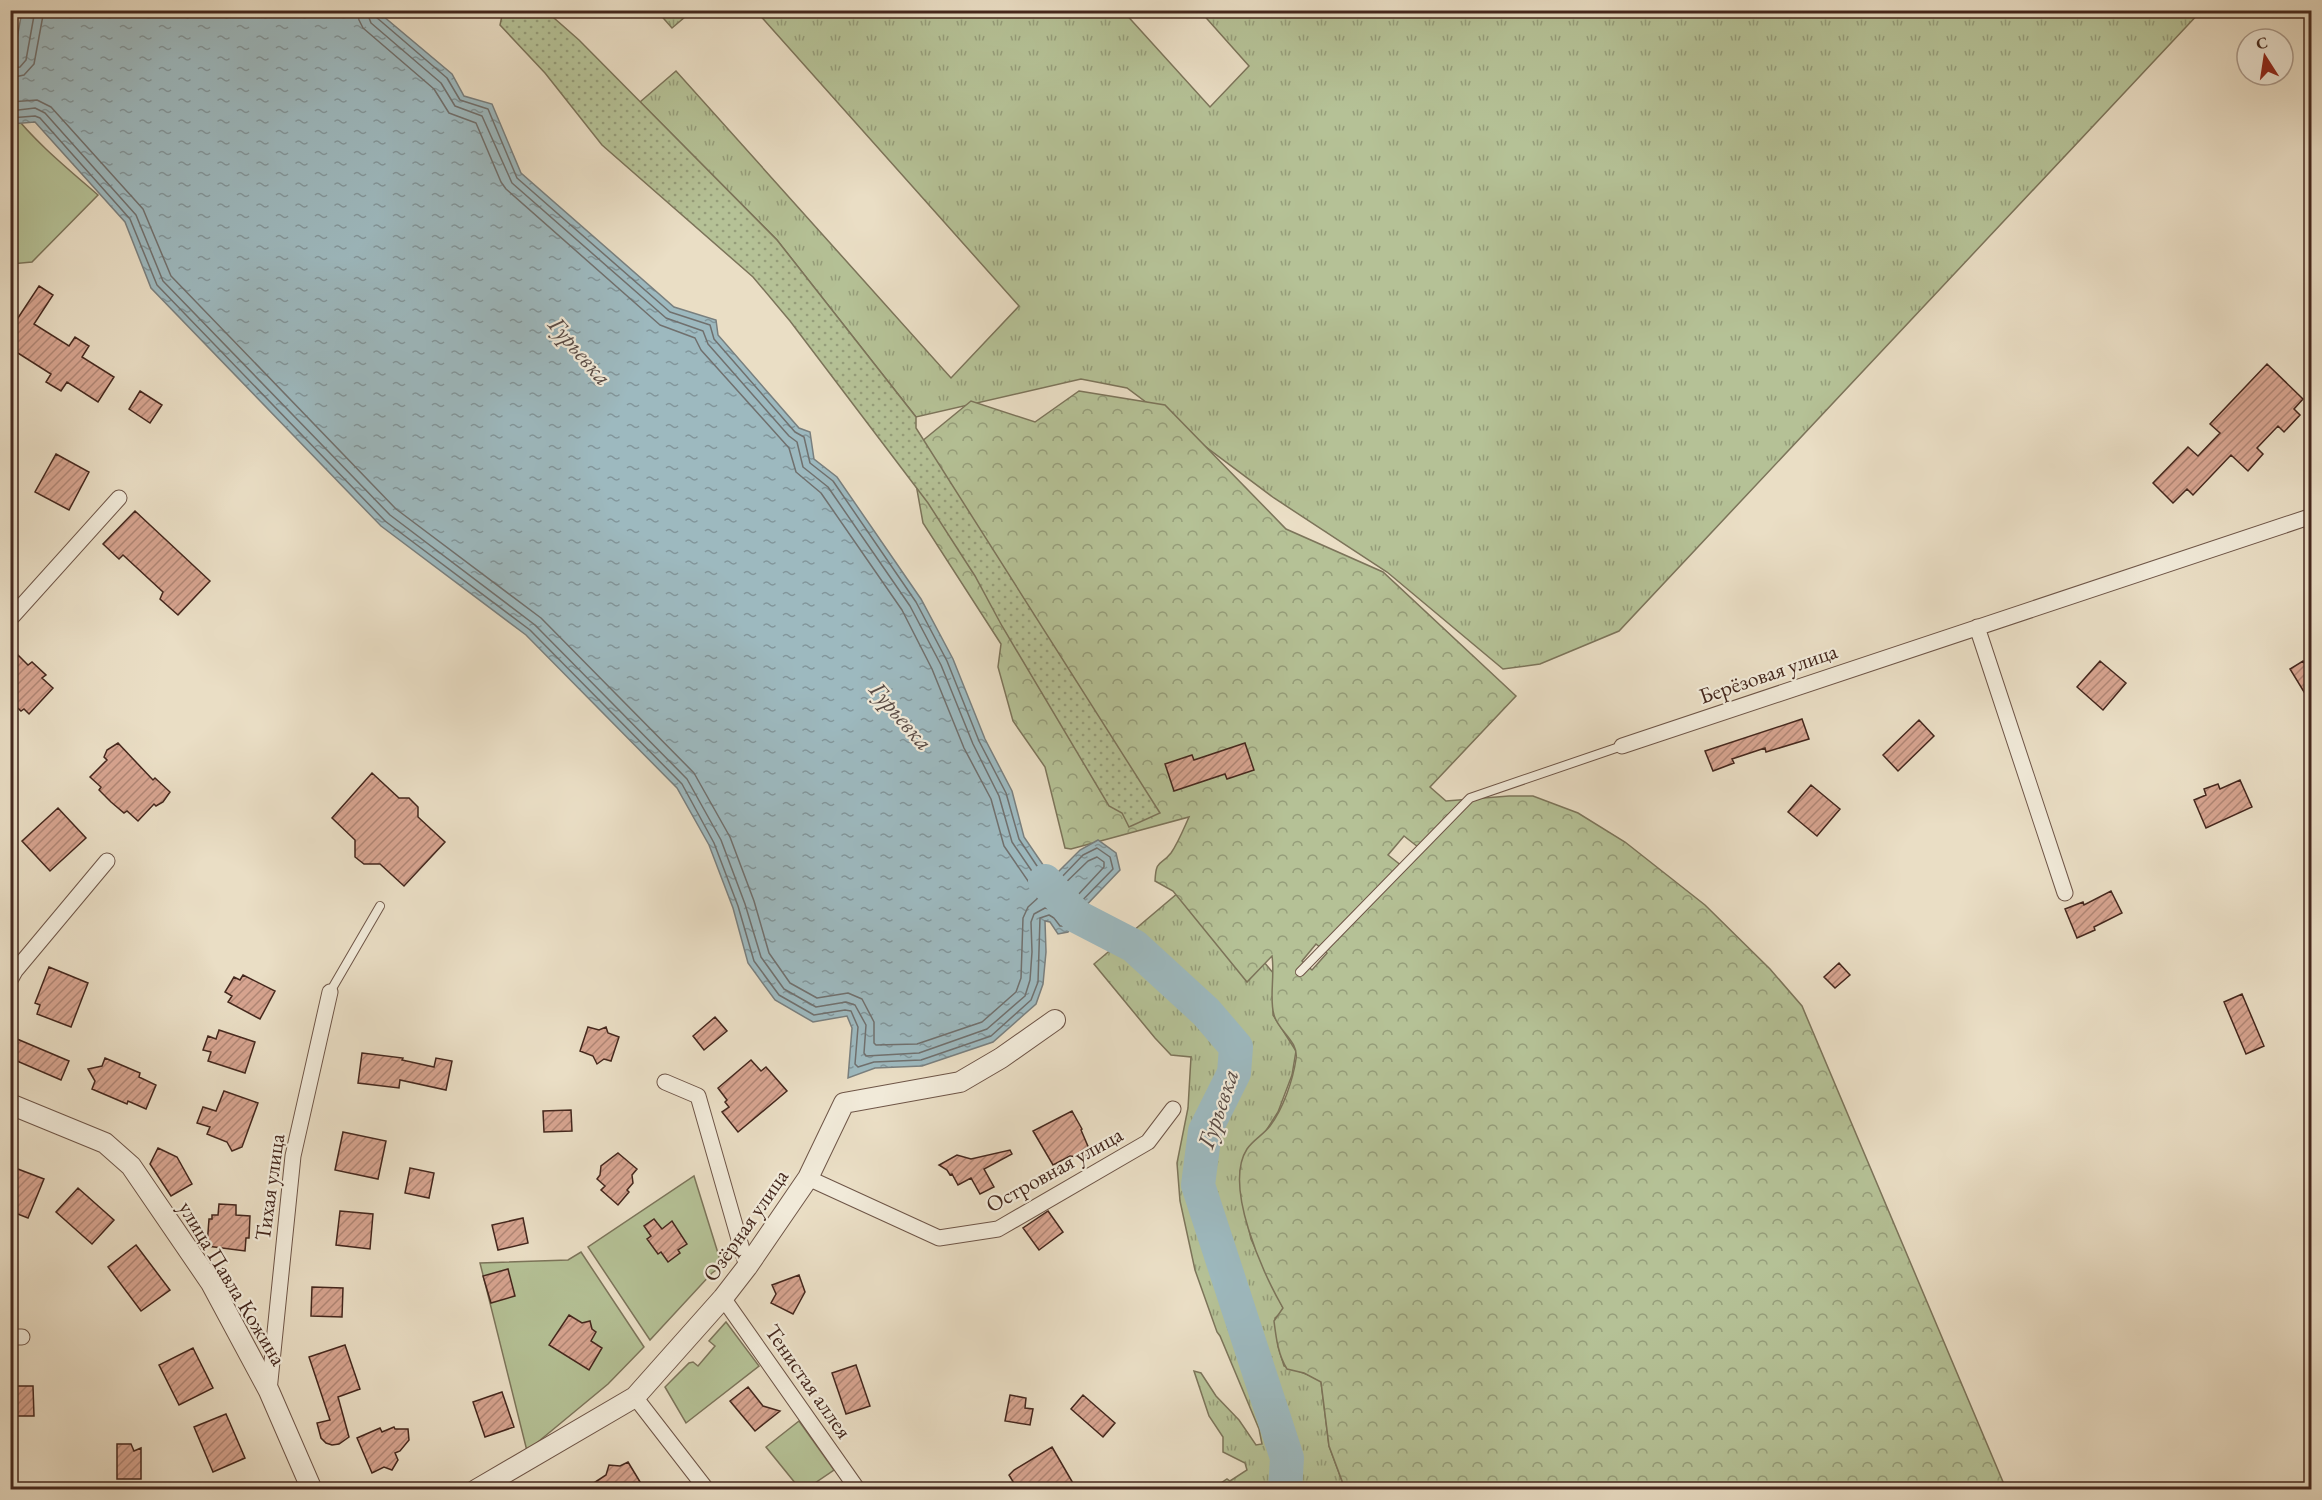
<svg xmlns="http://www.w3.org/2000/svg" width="2322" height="1500" viewBox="0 0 2322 1500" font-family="'EB Garamond',serif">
<defs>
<pattern id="grass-tufts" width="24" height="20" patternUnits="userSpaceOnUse" patternTransform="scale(1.5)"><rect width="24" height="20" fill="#b5c196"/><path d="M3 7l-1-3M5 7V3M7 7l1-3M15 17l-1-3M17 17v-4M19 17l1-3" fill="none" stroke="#959d7a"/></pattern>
<pattern id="forest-crowns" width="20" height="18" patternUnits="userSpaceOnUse" patternTransform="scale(1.5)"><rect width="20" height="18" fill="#b5c196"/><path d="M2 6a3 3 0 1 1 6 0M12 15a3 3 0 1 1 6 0" fill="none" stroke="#959d7a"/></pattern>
<pattern id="park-dots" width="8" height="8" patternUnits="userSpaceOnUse" patternTransform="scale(1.5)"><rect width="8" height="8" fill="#b5c196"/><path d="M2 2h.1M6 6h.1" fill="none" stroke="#959d7a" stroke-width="1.8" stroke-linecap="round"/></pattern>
<pattern id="water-ripples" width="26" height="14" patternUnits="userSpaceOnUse" patternTransform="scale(1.5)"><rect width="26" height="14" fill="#9db9bf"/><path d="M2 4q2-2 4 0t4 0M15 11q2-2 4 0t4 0" fill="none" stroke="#82969b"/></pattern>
<pattern id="building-hatch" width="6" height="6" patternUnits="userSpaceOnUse" patternTransform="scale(1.5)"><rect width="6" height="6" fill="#d7a490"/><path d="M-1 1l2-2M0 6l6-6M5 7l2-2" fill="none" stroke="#b08675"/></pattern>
</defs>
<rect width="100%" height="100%" fill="#eadec5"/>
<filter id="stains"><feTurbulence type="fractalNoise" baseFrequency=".00333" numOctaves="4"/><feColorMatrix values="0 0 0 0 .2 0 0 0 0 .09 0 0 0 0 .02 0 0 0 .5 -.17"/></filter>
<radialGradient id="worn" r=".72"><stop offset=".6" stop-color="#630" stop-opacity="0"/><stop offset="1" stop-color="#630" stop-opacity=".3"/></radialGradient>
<path fill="url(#grass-tufts)" stroke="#7c745a" stroke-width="1.5" d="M657,11H692L672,28Z
M756,11H1123L1210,107L1249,66L1200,11H2201L1619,631L1540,664L1503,669L1387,572L1274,498L1127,388L1081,379L916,417L777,240L640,102L676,71L951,378L1019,306Z
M1178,893L1259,956L1274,974L1273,1015L1296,1051L1292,1075L1278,1112L1240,1171L1243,1203L1251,1239L1283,1308L1282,1312L1275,1318L1278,1346L1284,1366L1317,1378L1321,1382L1329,1446L1345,1489H1220L1221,1483L1227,1479L1230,1481L1247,1470L1245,1463L1223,1452V1437L1209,1416L1194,1371L1201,1373L1216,1396L1239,1420L1256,1445L1262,1444L1259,1429L1220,1336L1217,1332L1195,1270L1180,1201L1177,1163L1188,1108L1191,1057L1171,1055L1155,1038L1094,964Z"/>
<path fill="url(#forest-crowns)" stroke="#7c745a" stroke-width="1.5" fill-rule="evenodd" d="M1079,391L1165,405L1286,529L1383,572L1516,696L1430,787L1446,801L1509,796H1533L1578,813L1625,842L1705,905L1770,969L1802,1006L2006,1489H1345L1329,1446L1321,1382L1304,1373L1287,1369C1278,1355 1276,1337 1274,1321L1283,1308C1263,1273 1223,1186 1247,1149C1253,1140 1263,1135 1270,1126C1283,1109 1293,1080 1296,1059C1299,1041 1278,1031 1274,1015C1269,999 1275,976 1272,956L1247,982L1173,891L1155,881C1156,858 1161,866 1171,853C1178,843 1184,828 1189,817L1071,849L1065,848L1045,767L1013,721L998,667L1001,644L923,523L910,451L971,401L1035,422ZM1404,836L1418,847L1402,866L1388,855ZM1316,944L1327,953L1312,970L1302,961Z"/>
<path fill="url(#park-dots)" stroke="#7c745a" stroke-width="1.5" d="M503,11H546L579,40L777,240L916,417V428L1160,813L1129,827L1122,813L1109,806L1002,626L975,576L928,503L790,321L753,277L602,145L545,73L500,25Z"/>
<path fill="#b5c196" stroke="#7c745a" stroke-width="1.5" d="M10,110C36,143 67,168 98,195L32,262L11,264Z
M694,1176L722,1266L712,1273L650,1340L588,1247Z
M581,1252L644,1347L608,1384L527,1451L480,1263L568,1260Z
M726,1322L759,1366L686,1423L665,1387L689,1363L693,1362L698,1366L715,1346L709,1341Z
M799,1421L834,1470L806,1489H800L766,1447Z"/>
<path fill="url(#water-ripples)" stroke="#797f7e" stroke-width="1.5" d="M22,11H377L452,74L464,96L492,104L521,173L674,307L716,320L718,335L799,428L810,432L814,459L837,477L921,599L953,659L985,739L1012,791L1024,837L1052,878L1080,850L1098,840L1116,853L1120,870L1076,916L1068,932L1058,934L1050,922L1045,921L1046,952L1043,984L1036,1004L993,1042L922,1066L875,1068L848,1078L852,1028L847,1016L813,1022L775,1000L748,963L733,908L709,845L677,788L526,635L381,526L151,288L125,222L35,122L11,124V56L14,55Z"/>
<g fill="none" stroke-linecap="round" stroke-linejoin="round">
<path stroke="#70706e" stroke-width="1.5" d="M10,69L20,67L26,60L35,10
M10,78L24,75L34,64L44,10
M10,102L37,100L51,107L143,209L171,276L396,509L541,618L694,773L730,837L754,901L769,953L790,983L817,998L848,993L862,999L874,1022V1043L876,1045L917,1044L982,1022L1016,992L1021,978L1023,918L1028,907L1039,897L1004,846L991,799L964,748L932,669L902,610L821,493L796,472L789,448L701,350L695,338L660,325L506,189L501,182L476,123L449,113L434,89L363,28L359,20L357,10
M10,111L35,108L45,113L136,215L163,281L390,515L535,625L687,779L721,840L745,904L761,957L784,989L816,1007L846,1002L855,1005L866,1025L864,1053L866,1056L919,1053L987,1029L1025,996L1030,980L1032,952L1031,922L1034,914L1045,908L1062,912L1104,867V862L1097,857L1088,861L1058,890H1049L1042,886L1012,842L999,796L973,744L941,665L910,606L828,487L803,467L797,442L789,436L708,344L703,331L666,318L512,183L482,116L455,106L441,83L371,23L366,10
M10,118L35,116L40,118L130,219L157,285L385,521L530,630L682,784L714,843L738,906L754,961L779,995L814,1015L845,1010L851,1011L858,1027L855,1064L858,1067L874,1062L921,1060L991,1036L1031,1000L1038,982L1040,918L1049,915L1054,918L1060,926H1064L1071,912L1113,869L1110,857L1097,848L1083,855L1057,882L1052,883L1047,881L1019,839L1006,793L979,741L947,661L916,602L833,481L810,463L804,437L795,432L714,339L710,325L670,312L517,178L488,109L460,100L447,78L376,17L374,10"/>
<path stroke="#9db9bf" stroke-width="34" d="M1045,881L1076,916L1134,946L1206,1012L1236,1047L1234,1073L1205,1131L1198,1185L1287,1458L1285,1490"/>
</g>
<path fill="url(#building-hatch)" stroke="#44271d" stroke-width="1.5" d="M39,286L53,295L34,324L69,346L75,337L89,346L82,357L114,377L98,402L67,382L61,391L46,382L51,374L10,348V330Z
M2267,364L2303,399L2294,409L2300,415L2284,432L2278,426L2257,448L2263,454L2248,471L2231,455L2193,495L2187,489L2173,503L2153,483L2188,447L2198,456L2220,433L2210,424Z
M140,391L162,405L150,423L129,409Z
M56,454L89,472L69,510L35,492Z
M135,511L210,581L178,615L160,599L163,592L123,555L119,559L103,544Z
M18,655L28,665L32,662L46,675L42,678L53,688L29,714L24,709L21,711L10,701V663Z
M2100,661L2126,683L2103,710L2077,687Z
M2303,661L2312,675V705L2290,669Z
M1802,719L1809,739L1766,752L1765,748L1732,759L1734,763L1713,771L1705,751Z
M1919,720L1934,736L1898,771L1883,755Z
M118,743L153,780L155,778L170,792L163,802L156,806L154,804L138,821L127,811L124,813L111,802L99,790L101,787L90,777L107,760L104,757L107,750Z
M1245,743L1254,770L1227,779L1225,774L1174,791L1165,764L1192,755L1194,760Z
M372,773L399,798H409L418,807V817L445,842L404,886L380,864H364L355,857V840L332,818Z
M2240,780L2252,807L2206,828L2194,800L2206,795L2204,789L2218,784L2220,789Z
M1811,785L1840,809L1817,836L1788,812Z
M58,808L86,838L50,871L22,841Z
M2111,891L2122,913L2094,927L2095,930L2077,938L2065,909L2083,902L2084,905Z
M1839,963L1850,975L1835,988L1824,977Z
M49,967L88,983L71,1027L37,1014L40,1005L35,1003Z
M243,975L275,991L260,1019L228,1002L232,996L225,992L234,977L240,980Z
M2242,994L2264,1046L2246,1054L2224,1002Z
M715,1017L727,1031L704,1050L693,1036Z
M588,1027L599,1030L606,1027L608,1033L619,1037L611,1061L604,1059L597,1064L593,1056L580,1051Z
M219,1030L255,1042L245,1073L208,1061L211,1052L203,1050L208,1036L216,1039Z
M10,1036L69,1061L61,1080L10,1058Z
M362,1053L403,1058L402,1060L434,1067L436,1058L452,1061L446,1090L400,1080L399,1088L358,1083Z
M105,1058L140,1073L139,1077L156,1085L146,1109L128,1101L127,1104L92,1089L95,1081L88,1069L102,1066Z
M751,1060L761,1071L766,1067L787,1091L738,1132L722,1112L729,1107L725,1102L727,1100L718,1088Z
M224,1091L258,1103L242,1147L232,1151L227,1142L207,1134L210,1127L197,1123L203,1107L216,1111Z
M571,1110L572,1131L544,1132L543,1111Z
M1072,1111L1082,1129L1081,1130L1090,1151L1085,1158L1070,1156L1053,1165L1033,1131Z
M343,1132L386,1141L378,1179L335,1170Z
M158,1148L177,1157L192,1184L171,1196L150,1164Z
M1010,1150L1012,1154L984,1169L994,1187L980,1194L971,1178L958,1185L952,1174L950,1175L947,1170L939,1165L957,1155L971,1159Z
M618,1153L637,1169L632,1175L633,1183L627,1190L629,1192L618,1205L601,1190L605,1186L597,1179L600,1175L601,1166Z
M10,1166L44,1179L28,1218L10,1211Z
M410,1168L434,1173L429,1198L405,1193Z
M78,1188L114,1220L92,1244L56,1212Z
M219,1204L236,1205V1215L250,1216L249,1238H246L245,1251L207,1246L209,1219H212V1215H218Z
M340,1211L373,1214L370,1249L336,1245Z
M1048,1211L1063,1232L1039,1250L1023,1228Z
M523,1218L528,1243L498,1250L492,1225Z
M654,1219L662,1229L672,1221L687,1244L678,1250L680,1253L668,1262L661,1252L658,1254L647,1239L651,1236L644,1226Z
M136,1245L170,1290L141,1311L108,1267Z
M508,1269L515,1296L491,1303L483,1276Z
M799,1275L805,1292L793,1314L771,1303L776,1294L772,1285Z
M312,1287L343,1288L342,1317L311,1316Z
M569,1315L582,1323L590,1321L592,1329L596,1332L591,1341L602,1348L589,1370L549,1345Z
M345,1345L360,1389L338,1397L349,1437L339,1444L332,1445L326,1443L321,1438L317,1423L330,1420L309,1357Z
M193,1348L213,1388L179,1405L159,1365Z
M856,1365L870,1406L846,1414L832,1373Z
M10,1386H33L34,1416H10Z
M748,1387L763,1406L780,1411L755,1431L730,1401Z
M502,1392L514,1427L485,1437L473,1402Z
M1010,1395L1026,1398L1025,1408L1033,1409L1030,1425L1005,1421Z
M1083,1395L1115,1423L1103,1437L1071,1409Z
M226,1414L245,1458L213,1472L194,1427Z
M394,1427L395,1429H408L409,1440L400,1451L395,1453L398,1460L392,1470L384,1467L372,1473L357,1438L380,1428L382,1432Z
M117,1444H131L134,1451L141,1448V1479H117Z
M1052,1447L1077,1490H1018L1009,1475L1014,1470Z
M628,1462L645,1490H583L606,1475L609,1465L620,1466Z"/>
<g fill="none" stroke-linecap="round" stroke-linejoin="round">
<g stroke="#6e5547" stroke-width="10">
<path id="service" d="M1300,972L1470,798L1622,746
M330,992L380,906"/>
</g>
<g stroke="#6e5547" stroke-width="17">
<path id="minor" d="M10,619L119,498
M1977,627L2065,893
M1622,746L2312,516
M10,980L15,971L107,861
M665,1082L698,1096L747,1267
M808,1178L939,1238L998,1229L1148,1142L1173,1109
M723,1298L858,1490
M10,1337H22
M269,1391L293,1156L330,992
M635,1397L707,1490"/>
</g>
<g stroke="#6e5547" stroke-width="22">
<path id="tertiary" d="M10,1104L105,1143L131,1166L211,1283L269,1391L312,1490
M476,1490L635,1397L723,1298L747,1267L808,1178L844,1103L960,1082L1001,1058L1055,1020"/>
</g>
<use href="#service" stroke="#f1ead9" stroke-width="8"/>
<use href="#minor" stroke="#f1ead9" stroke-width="15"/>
<use href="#tertiary" stroke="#f1ead9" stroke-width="20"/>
</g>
<g text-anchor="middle" stroke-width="4.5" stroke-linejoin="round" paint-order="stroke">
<g font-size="22" fill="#44271d" stroke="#f1ead9">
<text transform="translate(1768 673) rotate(-19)" y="8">Берёзовая улица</text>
<text transform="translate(1054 1169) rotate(-29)" y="8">Островная улица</text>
<text transform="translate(269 1187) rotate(-82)" y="8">Тихая улица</text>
<text transform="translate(745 1225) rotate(-55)" y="8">Озёрная улица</text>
<text transform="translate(233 1283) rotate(59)" y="8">улица Павла Кожина</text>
<text transform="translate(809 1381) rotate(55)" y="8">Тенистая аллея</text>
</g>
<g font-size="24" font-style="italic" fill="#5a4c46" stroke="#f1ead9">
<text transform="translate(580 351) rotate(49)" y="8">Гурьевка</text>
<text transform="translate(901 716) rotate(49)" y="8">Гурьевка</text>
<text transform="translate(1218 1109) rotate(-71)" y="8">Гурьевка</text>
</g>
</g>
<rect width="2322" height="1500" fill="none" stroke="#eadec5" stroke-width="36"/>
<rect x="12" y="12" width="2298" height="1476" fill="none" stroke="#44271d" stroke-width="3"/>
<rect x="18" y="18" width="2286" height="1464" fill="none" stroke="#44271d" stroke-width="1.5"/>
<g transform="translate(2265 57) rotate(348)"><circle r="28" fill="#f1ead9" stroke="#ac9c8e" stroke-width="1.5"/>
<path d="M0-4.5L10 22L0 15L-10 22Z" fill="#8f2418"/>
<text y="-9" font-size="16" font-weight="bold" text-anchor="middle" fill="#44271d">С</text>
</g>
<rect width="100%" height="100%" filter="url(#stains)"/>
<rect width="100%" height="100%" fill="url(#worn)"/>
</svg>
